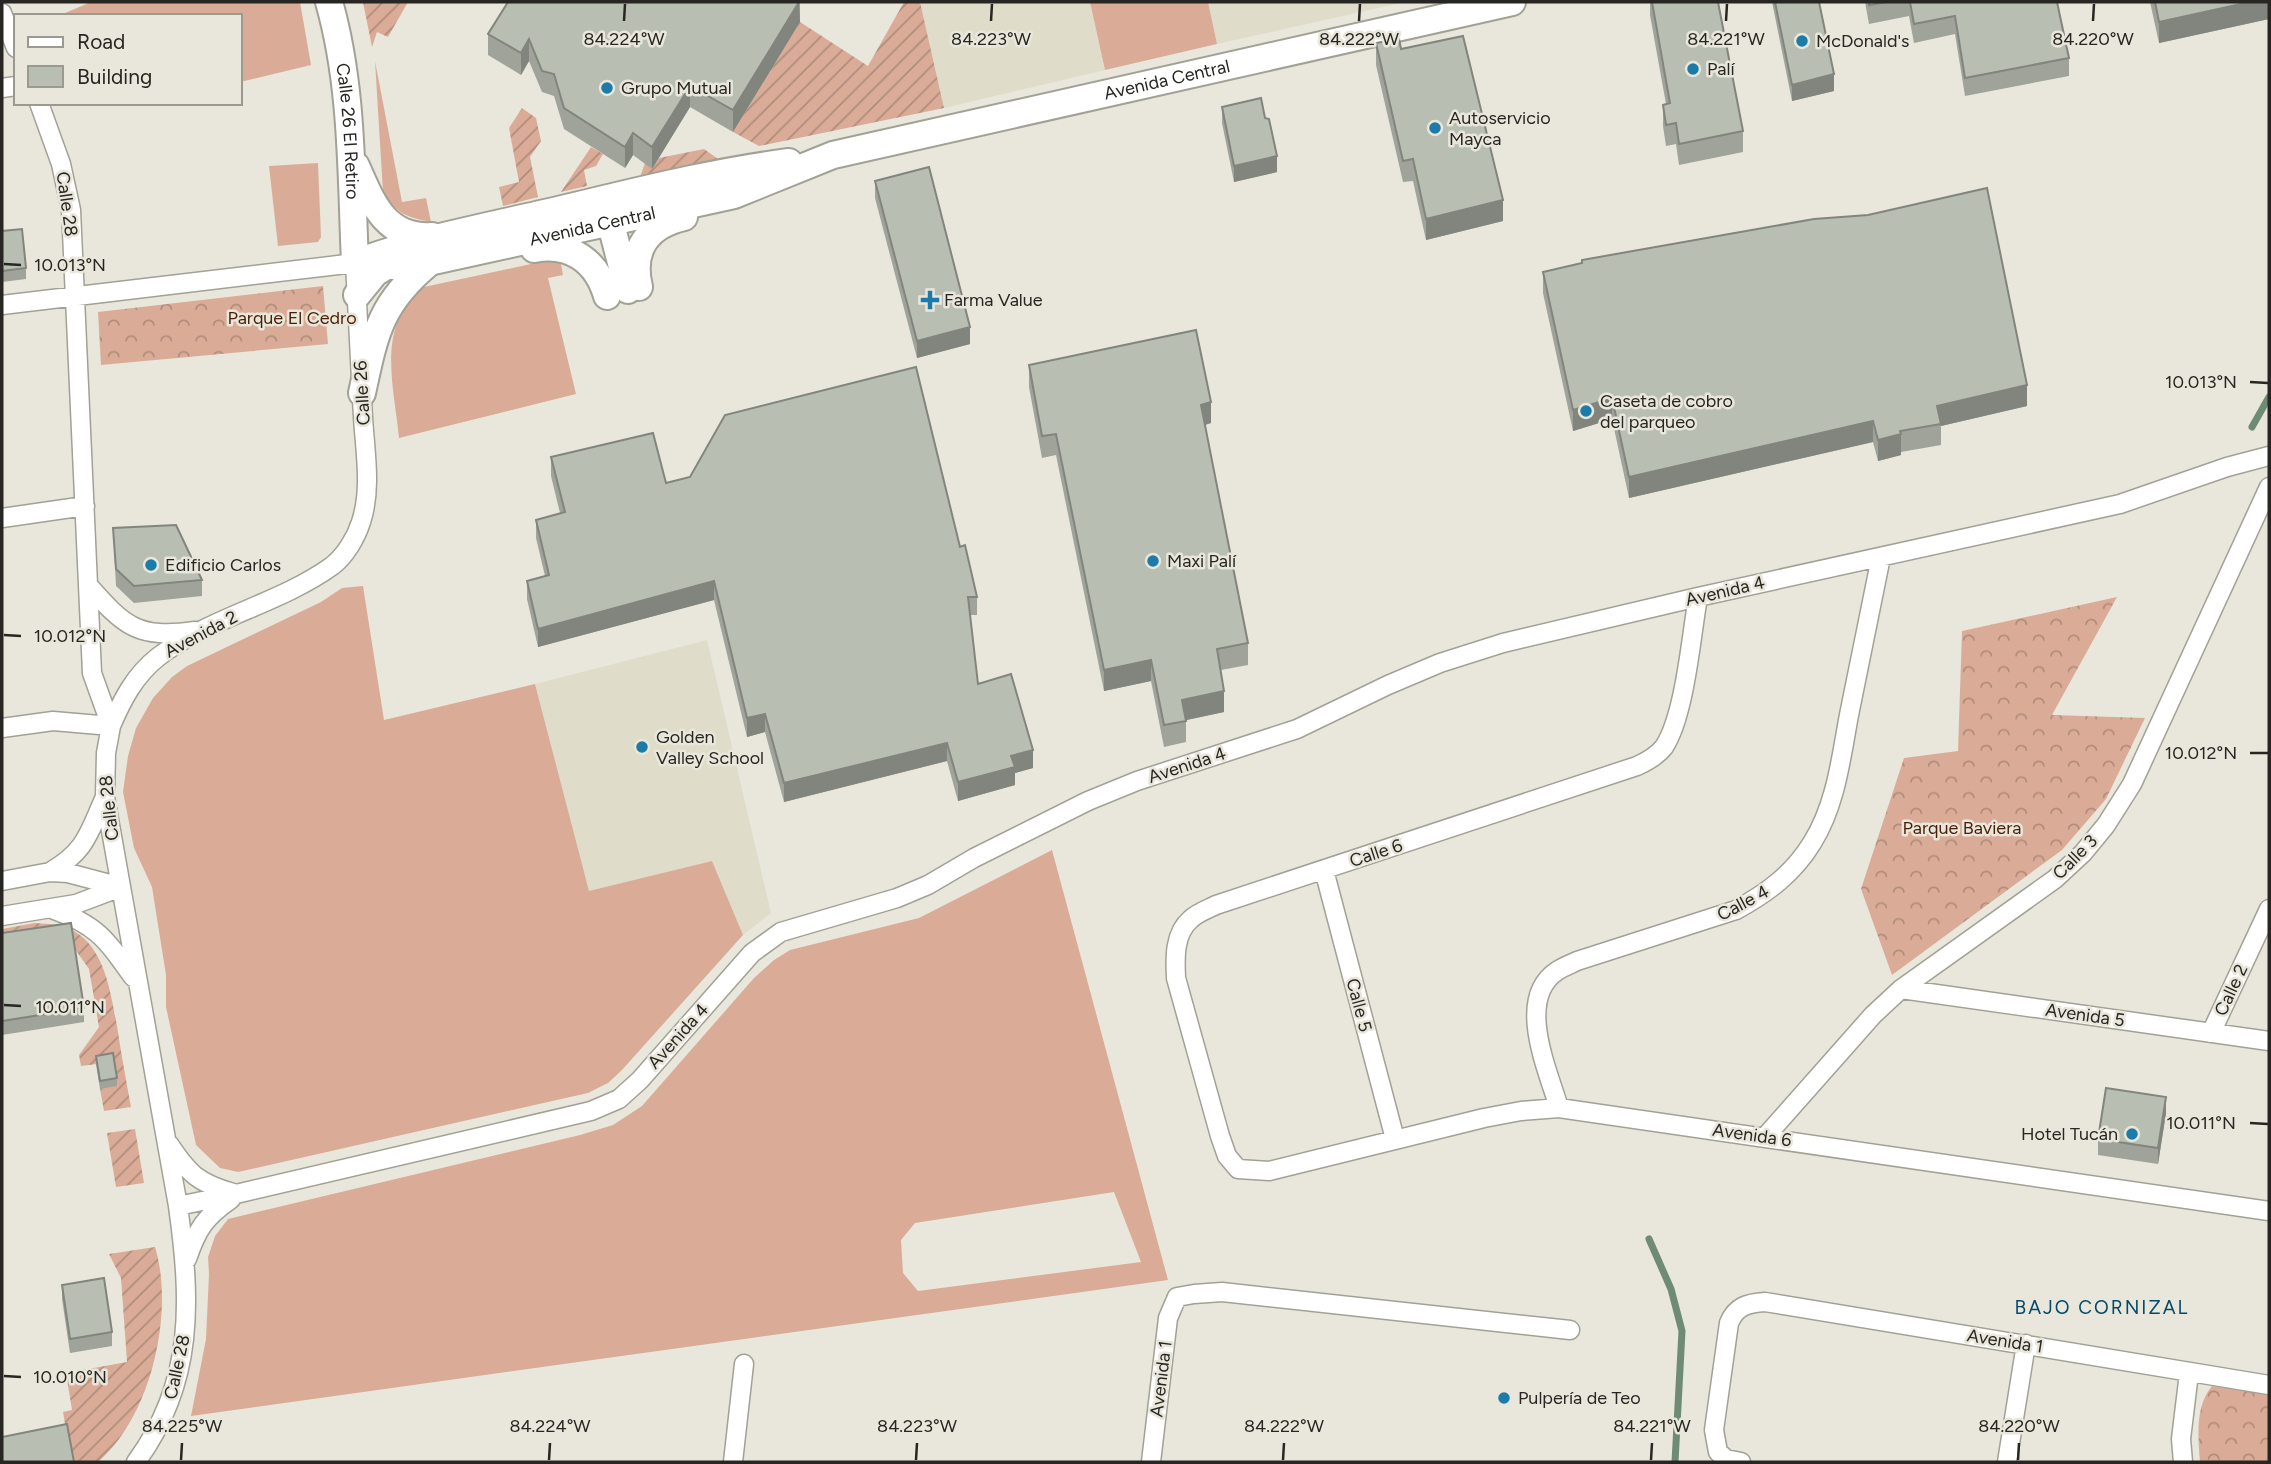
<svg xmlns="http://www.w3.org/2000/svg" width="2271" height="1464" viewBox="0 0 2271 1464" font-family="Figtree,sans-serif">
<defs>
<pattern id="forest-crowns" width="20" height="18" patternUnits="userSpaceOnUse" patternTransform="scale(1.75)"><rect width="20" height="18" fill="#daac97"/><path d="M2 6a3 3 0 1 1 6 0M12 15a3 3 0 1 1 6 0" fill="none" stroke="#b18c7b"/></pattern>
<pattern id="garden-furrows" width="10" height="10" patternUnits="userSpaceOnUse" patternTransform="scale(1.75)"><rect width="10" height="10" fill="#daac97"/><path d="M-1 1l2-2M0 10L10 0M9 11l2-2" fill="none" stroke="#b18c7b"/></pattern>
</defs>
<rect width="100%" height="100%" fill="#e9e7db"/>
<path fill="#dfdcc9" d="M920,2H1090L1105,70L944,108Z
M1208,2H1405L1217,44Z
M707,640L771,913L743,935L712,861L589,892L535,684Z"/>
<path fill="#daac97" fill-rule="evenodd" d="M91,2H300L311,65L240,82V16H58Z
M1090,2H1208L1217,44L1105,70Z
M375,61L402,202L426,198L431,222C406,217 397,214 383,192Z
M318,163L321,237L318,242L278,246L269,166Z
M539,259H560L563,275L548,278L576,394L399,438C394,385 375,325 424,287L540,262Z
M363,586L384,720L535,684L589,891L712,861L743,935L622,1070L608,1083L588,1093L238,1172L220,1168L196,1145L166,1007V975L152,887L134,848L123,792L128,756L136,728L153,698L172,677L187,666L321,602L342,588Z
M1052,850L1168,1280L191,1416L206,1339L209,1274L208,1257L215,1236L228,1219L580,1135L613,1125L642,1106L754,978L774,960L790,950L919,918ZM1114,1192L1141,1262L918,1291L903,1273L901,1240L915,1223Z"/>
<path fill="url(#forest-crowns)" d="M323,286L328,344L101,365L98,312Z
M2117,597L2052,715L2145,718L2106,799L2062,850L1892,975L1861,889L1904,758L1958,751L1962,631Z
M2212,1386L2269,1393V1462H2200C2198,1437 2195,1406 2212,1386Z"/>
<path fill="url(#garden-furrows)" d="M363,2H408L388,37L377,32L372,47Z
M904,2H920L944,108L759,146L733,132L800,22L868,66Z
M522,108L536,118L541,141L530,157L538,197L503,206L499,187L519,182L509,128Z
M591,147L603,154L596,166L584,170L587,186L561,192Z
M704,149L721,161L640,177L645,163L652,168L659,158Z
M35,923C42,924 49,923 56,925C103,933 110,988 117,1026C121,1053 126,1080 131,1107L104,1111L100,1089L113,1062L81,1066L79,1055L99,1027L89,969L72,945L2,947V929Z
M135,1129L144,1183L116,1187L107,1133Z
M155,1247C175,1312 151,1417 98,1462H71L63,1412L72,1410L66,1373L127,1362L121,1278L109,1254Z"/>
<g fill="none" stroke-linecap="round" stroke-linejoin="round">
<path stroke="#6d8b75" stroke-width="7" d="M2252,427L2269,397
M1649,1239L1671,1289L1682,1331L1675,1462"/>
<g stroke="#a2a195" stroke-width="21">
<path id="street" d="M2,13L16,48
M2,88L16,86
M39,103L61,164L71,210L92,673L111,726L106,753L105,797L178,1206C191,1300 195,1382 136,1462
M2,305L355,263C358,315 360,366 363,417C365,451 372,489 361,522C356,538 345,556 332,566C279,604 210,617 158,657C135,675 122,700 111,726
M2,518L85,506
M88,585C125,627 138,639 195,631
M1698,597C1691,637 1685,715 1664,747C1657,756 1648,761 1637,766L1216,905C1208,909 1197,913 1191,919C1174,933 1175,958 1176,978L1220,1136L1227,1156L1238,1169L1269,1171L1484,1118L1521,1111L1559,1108L2269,1211
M2,728L53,721L111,726
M1324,870L1395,1139
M50,872C87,850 88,834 105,797
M2,881L50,872L68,873L121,887
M52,909C97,925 106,939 133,977
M2,916L76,904L121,887
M1901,989L2269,1041
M2211,1033L2269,909
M1559,1108C1548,1070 1515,999 1557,971C1563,967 1571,964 1577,961L1736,910C1767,893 1793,874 1812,843C1836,805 1841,758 1849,715C1860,662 1870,610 1881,557
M1765,1137L1873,1015L1901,989L2055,879L2083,853L2106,825L2132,784L2269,487
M169,1144C189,1174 198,1183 233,1193
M178,1206L236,1194L591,1111L619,1099L640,1080L752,953L781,932L897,898L928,885L974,858L1088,801L1137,781L1297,729L1388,685L1440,663L1503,643L1698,597L2120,504L2227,467L2269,456
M187,1259C197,1229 205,1217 231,1199
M733,1462L744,1364
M1151,1462L1168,1318L1177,1297L1194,1294L1222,1292L1570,1330
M1741,1462L1726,1459L1718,1452L1714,1430L1729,1323C1736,1306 1748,1303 1765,1302L2269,1385
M2007,1462L2026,1344
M2183,1462L2181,1439L2189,1373"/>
</g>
<g stroke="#a2a195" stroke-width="30">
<g id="secondary">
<path id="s1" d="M329,2C353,86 351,176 355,263"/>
<path d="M356,166C372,202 385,239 432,236"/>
<path d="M590,218L605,223L613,232L628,290"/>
<path d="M534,249C570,242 597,261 607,296"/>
<path d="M366,259C429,237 494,225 558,210C634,192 711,172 789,162"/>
<path id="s2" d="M355,263L406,267L734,195L833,155L1512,2"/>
<path d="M639,287C630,249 648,225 684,217"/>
<path d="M357,295L375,273L393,262"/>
<path d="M362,393C375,333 380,303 430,262"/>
</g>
</g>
<use href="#street" stroke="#fff" stroke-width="18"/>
<use href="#secondary" stroke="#fff" stroke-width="26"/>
</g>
<path fill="#9fa39a" d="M800,2V22L733,132L690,107L652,169L633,155L625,168L564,129L554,96L542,92L529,61L521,75L488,55V34Z
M1650,2H1652L1743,131V152L1679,165L1676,144L1666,146L1663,126V105L1666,104L1650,15Z
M1772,2H1819L1834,91L1792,101Z
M1865,2H2057L2069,58V76L1965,96L1955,34L1914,43L1909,16L1869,24Z
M2150,2H2269V19L2159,43Z
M1376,43L1401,49L1503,221L1426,240L1413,181L1403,182L1376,65Z
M1222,107L1277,172L1234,182L1222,123Z
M875,181L970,344L917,358L875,198Z
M2,231L26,268V279L2,282Z
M1582,263L2027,406L1941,426V445L1901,452V455L1878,461L1873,442L1629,498L1612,419L1573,431L1543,293V272Z
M1029,365L1211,423L1205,425L1248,643V665L1221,670L1224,712L1186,720V742L1164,747L1151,681L1104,691L1056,455L1042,458L1029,387Z
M551,457L960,547L977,597V615H970L978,684L1033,768L1015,773V785L958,801L947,761L784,802L765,732L747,737L714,600L538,647L527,599V581L545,576L536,538V520L560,513L551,476Z
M113,528L202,580V596L134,603L116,586Z
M2,933L84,1008V1022L2,1035Z
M96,1056L117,1078V1086L100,1089L96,1064Z
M2166,1113L2158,1164L2098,1155V1139Z
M62,1285L112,1332V1346L70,1353L62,1299Z"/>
<path fill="#82857d" d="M799,2L800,22L733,132V110Z
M2250,2H2269V19L2159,43V22Z
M529,39V61L521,75V53Z
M1834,74V91L1792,101V85Z
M690,86V107L652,169V147Z
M633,133V155L625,168V147Z
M1277,156V172L1234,182V166Z
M1503,200V221L1426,240V219Z
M970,327V344L917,358V341Z
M2027,385V406L1941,426L1937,406Z
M1612,398V419L1573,431V410Z
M1211,402V423L1201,426V405Z
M1873,421V442L1629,498V477Z
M1901,434V455L1878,461V440Z
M714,581V600L538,647V629Z
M1151,660V681L1104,691V670Z
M1224,691V712L1182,721V700Z
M765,714V732L747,737V718Z
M947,743V761L784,802V783Z
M1033,750V768L1015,773V785L958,801V782L1011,756Z
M2166,1097V1113L2158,1164V1148Z"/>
<path fill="#b9beb3" stroke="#82857d" stroke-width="2" d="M508,2H799L733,110L690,86L652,147L633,133L625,147L564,108L554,74L542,71L529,39L521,53L488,34Z
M1652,2H1718L1743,131L1679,144L1676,123L1666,125L1663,105L1670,103Z
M1775,2H1819L1834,74L1792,85Z
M1869,2H1886L1869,5Z
M1910,2H2057L2069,58L1965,78L1955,16L1914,24Z
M2155,2H2250L2159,22Z
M1463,36L1503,200L1426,219L1413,159L1403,161L1376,43L1399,39L1401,49Z
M1261,98L1265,118L1269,119L1277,156L1234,166L1222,107Z
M929,167L970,327L917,341L875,181Z
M1987,188L2027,385L1937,406L1941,424L1900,431L1901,434L1878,440L1873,421L1629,477L1612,398L1573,410L1543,272L1582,263V260L1814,219L1868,215Z
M22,229L26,268L2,271V231Z
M1196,330L1211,402L1201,405L1248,643L1217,649L1224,691L1182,700L1186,721L1164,725L1151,660L1104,670L1056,434L1042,436L1029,365Z
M916,367L960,547L965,545L977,597H968L978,684L1011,674L1033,750L1011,756L1015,767L958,782L947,743L784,783L765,714L747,718L714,581L538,629L527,581L549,575L536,520L565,512L551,457L653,433L666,483L690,477L725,415Z
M176,525L202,580L134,586L116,569L113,528Z
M71,923L84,1008L2,1021V933Z
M113,1053L117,1078L100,1081L96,1056Z
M2106,1088L2166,1097L2158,1148L2098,1139Z
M104,1278L112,1332L70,1339L62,1285Z
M67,1424L74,1462H2V1437Z"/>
<path fill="none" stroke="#272622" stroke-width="2.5" d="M624,21L625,4M991,21L992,4M1359,21L1360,4M1726,21L1727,4M2093,21L2094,4M4,264L21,265M2250,382L2268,383M4,635L21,636M2250,753H2268M4,1005L21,1006M2250,1123L2268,1124M4,1376L21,1377M181,1460L182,1443M549,1460L550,1443M916,1460L917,1443M1283,1460L1284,1443M1651,1460L1652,1443M2018,1460L2019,1443"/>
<g fill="#1c7ba8" stroke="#e9e7db" stroke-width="2.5">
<circle cx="1802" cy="41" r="7"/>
<circle cx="1693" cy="69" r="7"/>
<circle cx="607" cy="88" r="7"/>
<circle cx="1435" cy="128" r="7"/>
<path d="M926.5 289.5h7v7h7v7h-7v7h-7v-7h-7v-7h7z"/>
<circle cx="1586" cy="411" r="7"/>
<circle cx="1153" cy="561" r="7"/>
<circle cx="151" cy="565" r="7"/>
<circle cx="642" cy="747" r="7"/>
<circle cx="2132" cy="1134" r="7"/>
<circle cx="1504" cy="1398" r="7"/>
</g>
<g text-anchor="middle" stroke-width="5" stroke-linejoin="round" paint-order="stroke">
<g font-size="18" fill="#272622" stroke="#e9e7db" text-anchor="start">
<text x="1816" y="47">McDonald's</text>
<text x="1707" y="75">Palí</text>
<text x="621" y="94">Grupo Mutual</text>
<text x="1449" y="124">Autoservicio<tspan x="1449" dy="21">Mayca</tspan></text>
<text x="944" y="306">Farma Value</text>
<text x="1600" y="407">Caseta de cobro<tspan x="1600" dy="21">del parqueo</tspan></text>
<text x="1167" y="567">Maxi Palí</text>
<text x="165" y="571">Edificio Carlos</text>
<text x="656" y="743">Golden<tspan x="656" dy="21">Valley School</tspan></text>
<text x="2118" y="1140" text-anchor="end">Hotel Tucán</text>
<text x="1518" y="1404">Pulpería de Teo</text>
</g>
<g font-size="18" fill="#272622" stroke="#e9e7db">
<text dy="6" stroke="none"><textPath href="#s2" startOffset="836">Avenida Central</textPath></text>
<text dy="6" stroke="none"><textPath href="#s1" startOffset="131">Calle 26 El Retiro</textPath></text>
<text transform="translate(67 204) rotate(82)" y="6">Calle 28</text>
<text dy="6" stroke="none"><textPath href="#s2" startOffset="242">Avenida Central</textPath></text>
<text transform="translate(362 393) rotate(-93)" y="6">Calle 26</text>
<text transform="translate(1725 591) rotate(-13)" y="6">Avenida 4</text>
<text transform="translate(201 634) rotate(-28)" y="6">Avenida 2</text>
<text transform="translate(1187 765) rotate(-18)" y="6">Avenida 4</text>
<text transform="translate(109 808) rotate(-96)" y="6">Calle 28</text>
<text transform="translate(1376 853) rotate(-18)" y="6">Calle 6</text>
<text transform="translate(2075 857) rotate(-45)" y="6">Calle 3</text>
<text transform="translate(1743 903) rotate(-28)" y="6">Calle 4</text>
<text transform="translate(2231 990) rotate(-65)" y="6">Calle 2</text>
<text transform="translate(1359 1005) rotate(75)" y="6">Calle 5</text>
<text transform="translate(2085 1015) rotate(8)" y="6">Avenida 5</text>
<text transform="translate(678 1036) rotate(-48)" y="6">Avenida 4</text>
<text transform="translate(1752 1135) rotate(8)" y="6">Avenida 6</text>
<text transform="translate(2005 1341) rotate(9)" y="6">Avenida 1</text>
<text transform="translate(177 1367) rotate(-78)" y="6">Calle 28</text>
<text transform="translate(1161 1379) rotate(-83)" y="6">Avenida 1</text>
</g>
<g font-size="18" fill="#4b1f07" stroke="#e9e7db">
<text x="292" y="324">Parque El Cedro</text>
<text x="1962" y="834">Parque Baviera</text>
</g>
<g font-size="19" letter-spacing="2" fill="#044968" stroke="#e9e7db">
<text x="2102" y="1314">BAJO CORNIZAL</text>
</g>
</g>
<g font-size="18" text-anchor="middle" fill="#272622" stroke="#e9e7db" stroke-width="5" stroke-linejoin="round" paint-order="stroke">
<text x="624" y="45">84.224°W</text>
<text x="991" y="45">84.223°W</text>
<text x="1359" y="45">84.222°W</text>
<text x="1726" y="45">84.221°W</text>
<text x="2093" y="45">84.220°W</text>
<text x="70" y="271">10.013°N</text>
<text x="2201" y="388">10.013°N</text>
<text x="70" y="642">10.012°N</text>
<text x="2201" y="759">10.012°N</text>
<text x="70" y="1013">10.011°N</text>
<text x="2201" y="1129">10.011°N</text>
<text x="70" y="1383">10.010°N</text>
<text x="182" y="1432">84.225°W</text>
<text x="550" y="1432">84.224°W</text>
<text x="917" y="1432">84.223°W</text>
<text x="1284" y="1432">84.222°W</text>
<text x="1652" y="1432">84.221°W</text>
<text x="2019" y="1432">84.220°W</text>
</g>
<rect width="2271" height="1464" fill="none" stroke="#272622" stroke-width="7"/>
<rect x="14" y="14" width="228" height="91" fill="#e9e7db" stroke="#9b9a91" stroke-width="2"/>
<rect x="28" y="37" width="35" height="10" fill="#ffffff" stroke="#9b9a91" stroke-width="2"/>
<text x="77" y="49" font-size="21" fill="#272622">Road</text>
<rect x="28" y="66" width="35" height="21" fill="#b9beb3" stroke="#9b9a91" stroke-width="2"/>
<text x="77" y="84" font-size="21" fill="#272622">Building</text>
</svg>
